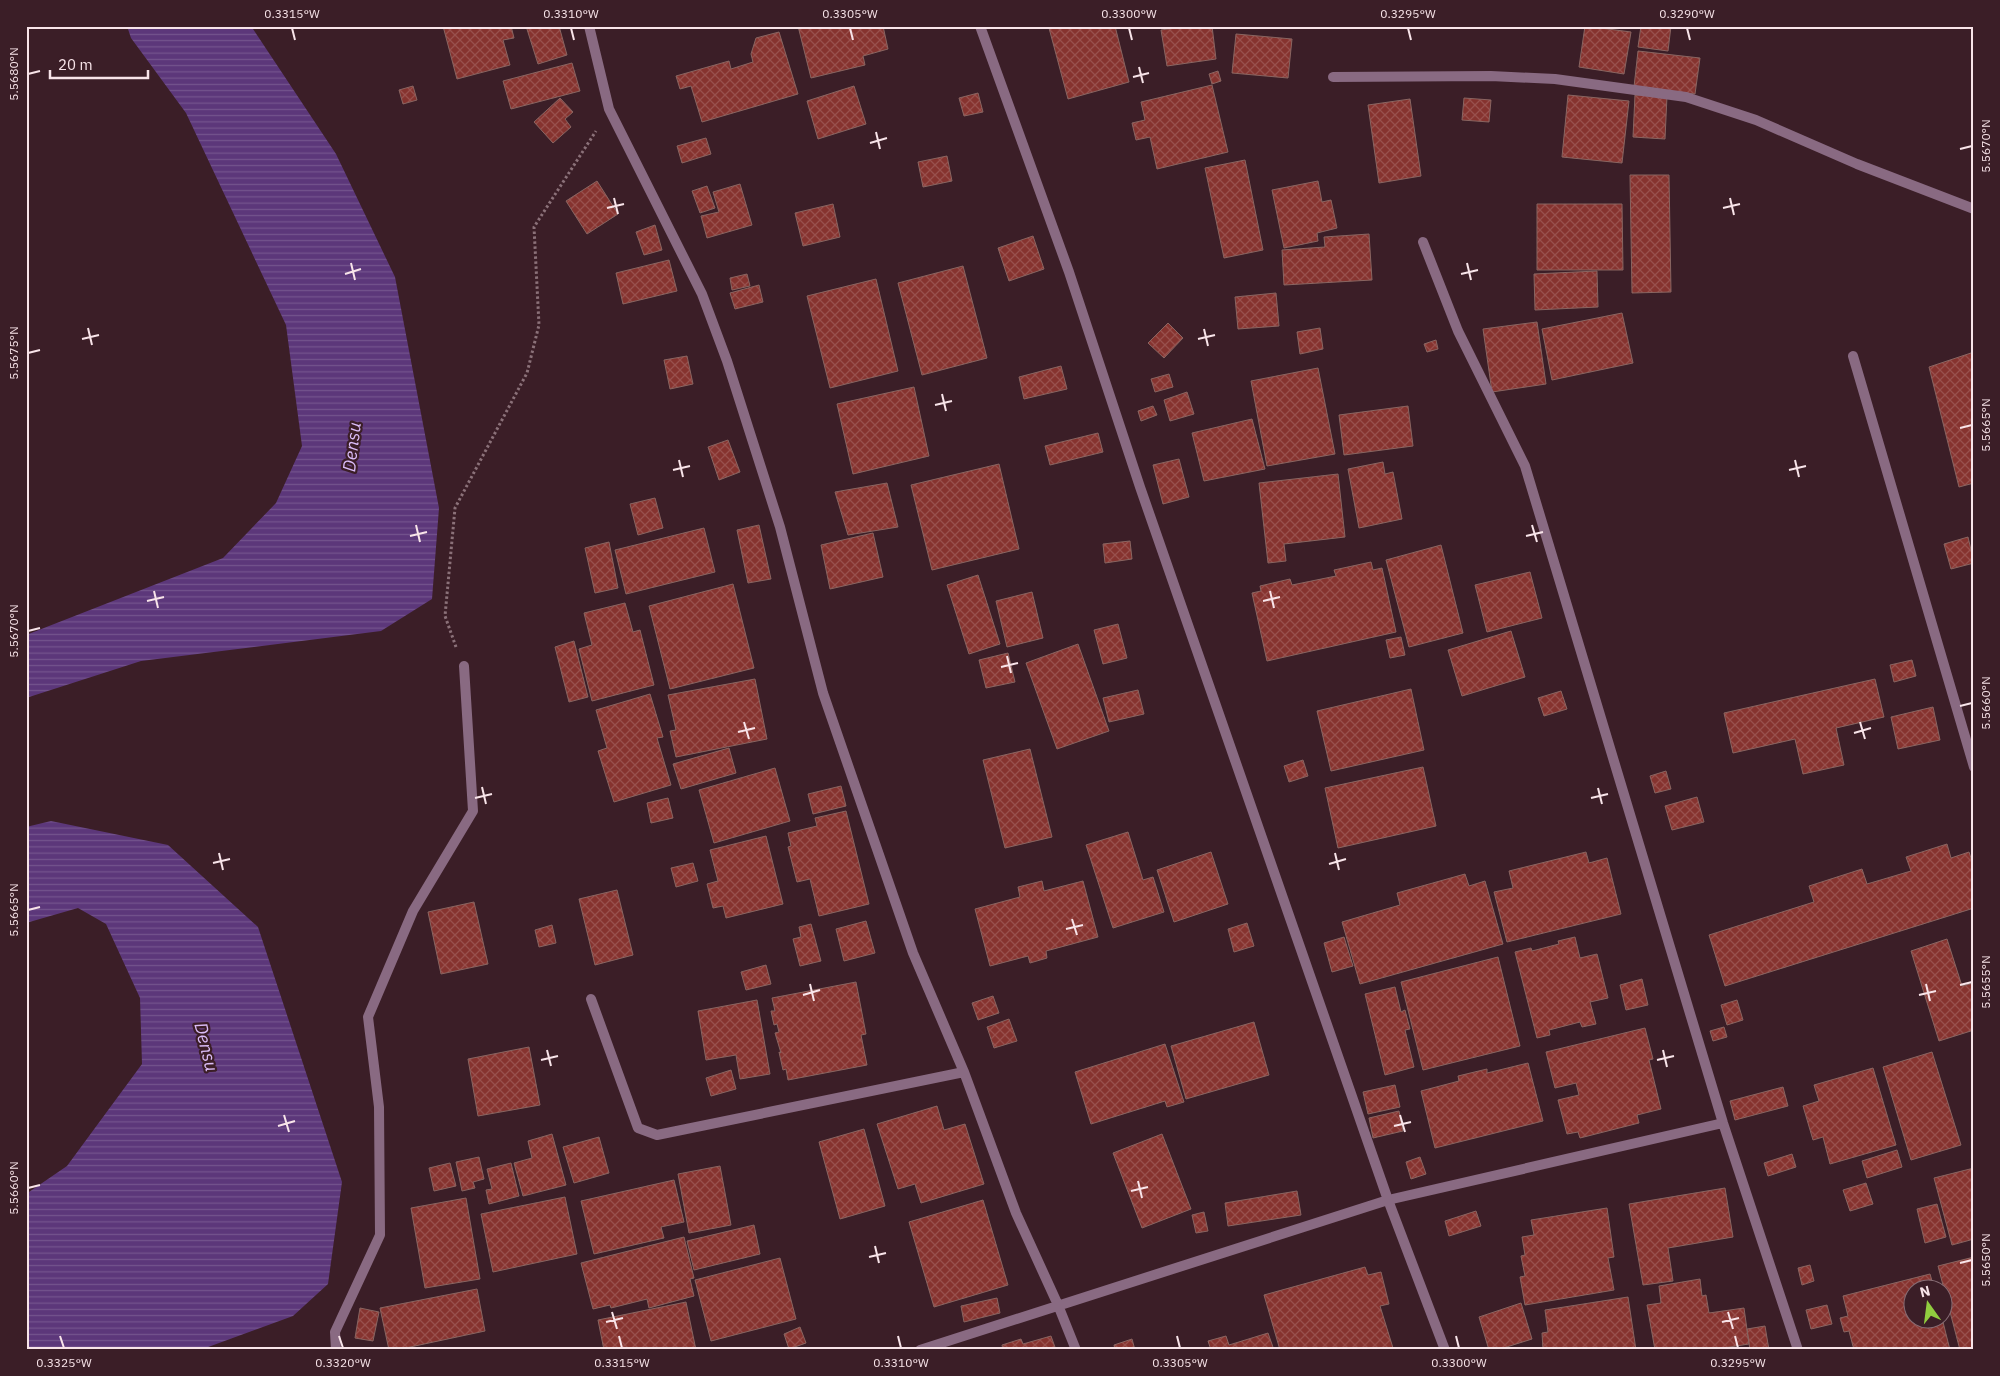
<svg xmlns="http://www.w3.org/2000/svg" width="2000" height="1376" viewBox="0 0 2000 1376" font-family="'IBM Plex Sans',sans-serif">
<defs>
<pattern id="water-rules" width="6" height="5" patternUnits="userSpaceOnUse" patternTransform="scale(1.25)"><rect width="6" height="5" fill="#5c377a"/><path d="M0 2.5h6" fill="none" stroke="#74548d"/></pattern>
<pattern id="building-cross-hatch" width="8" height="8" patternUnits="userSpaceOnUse" patternTransform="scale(1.25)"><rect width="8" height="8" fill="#86332f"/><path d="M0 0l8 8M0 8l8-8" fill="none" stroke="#98504d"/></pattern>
</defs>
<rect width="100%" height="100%" fill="#3b1e27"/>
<path fill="url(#water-rules)" d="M127,26H251L336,154L395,277L439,508L432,599L381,631L141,661L26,698V635L223,558L276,503L302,446L286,325L186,113L131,38Z
M51,821L168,845L258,927L342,1182L328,1284L293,1316L200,1350H26V1194L67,1166L142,1064L140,998L106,924L78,908L26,923V827Z"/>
<path fill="url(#building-cross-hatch)" stroke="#896561" d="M443,26H511L514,38L503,40L510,65L457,79Z
M526,26H559L567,55L538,64Z
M798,26H883L888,49L863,56L865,65L811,78Z
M1057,26H1115L1129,82L1068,99L1049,28Z
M1189,26H1212L1216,59L1167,66L1161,30Z
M1585,26L1631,32L1624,74L1579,67Z
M1641,26H1671L1668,51L1638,47Z
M779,32L798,94L702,122L691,86L680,89L676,76L729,61L731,69L753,62L751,54L756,38Z
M1236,34L1292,39L1288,78L1232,73Z
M1638,51L1700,58L1695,94L1634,87Z
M572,63L580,91L511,109L503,81Z
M1218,71L1221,81L1212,84L1209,74Z
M1212,85L1228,152L1157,169L1150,137L1136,140L1132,123L1145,120L1141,102Z
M413,86L417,100L403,104L399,90Z
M854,86L866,124L818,139L807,101Z
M978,93L983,112L964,116L959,98Z
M1568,95L1629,101L1622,163L1562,157Z
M1635,95L1667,96L1665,139L1633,137Z
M560,98L573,112L565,119L571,127L553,143L534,122Z
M1464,98L1491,100L1489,122L1462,120Z
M1410,99L1421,176L1379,183L1368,105Z
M706,138L711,154L682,163L677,146Z
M947,156L952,181L923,187L918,162Z
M1245,160L1263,250L1224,258L1205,168Z
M1630,175H1669L1671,292L1632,293Z
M597,181L618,214L587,234L566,201Z
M1318,181L1322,202L1331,200L1337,228L1317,233L1318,241L1284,248L1272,190Z
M740,184L752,225L707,238L701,216L719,212L713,192Z
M707,186L715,208L700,213L692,191Z
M833,204L840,237L803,246L795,213Z
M1537,204H1622L1623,270H1537Z
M655,225L662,250L644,255L636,232Z
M1369,234L1372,280L1284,285L1282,250L1325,247L1324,237Z
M1033,236L1044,269L1009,281L998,248Z
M669,260L677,291L623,304L616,273Z
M963,266L987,358L922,375L898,283Z
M1597,271L1598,307L1535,310L1534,274Z
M747,274L750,286L732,290L730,278Z
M876,279L898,371L830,388L807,296Z
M759,285L763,302L735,309L730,293Z
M1276,293L1279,326L1238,329L1235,297Z
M1622,313L1633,363L1552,380L1542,329Z
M1537,322L1546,384L1492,392L1483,329Z
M1168,323L1183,338L1164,358L1148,343Z
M1320,328L1323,349L1300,354L1297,332Z
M1436,340L1438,349L1427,352L1424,344Z
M1974,352V483L1959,487L1929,367Z
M687,356L693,384L670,389L664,360Z
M1061,366L1067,389L1024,399L1019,377Z
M1318,368L1335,454L1267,466L1251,381Z
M1169,374L1173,387L1155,392L1151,379Z
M914,387L929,456L853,474L837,404Z
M1187,392L1194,414L1170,421L1164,400Z
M1153,406L1157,415L1141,421L1138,411Z
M1408,406L1413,446L1344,455L1339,415Z
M1252,419L1265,469L1204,481L1192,433Z
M1098,433L1103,452L1050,465L1045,446Z
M728,440L740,472L719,480L708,447Z
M1179,459L1189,497L1163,504L1153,465Z
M1383,462L1385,474L1393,472L1402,519L1359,528L1348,469Z
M999,464L1019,549L932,570L911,485Z
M1338,474L1345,537L1284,544L1286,561L1268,563L1259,483Z
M887,483L898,527L848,535L835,492Z
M655,498L663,528L638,535L630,504Z
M759,525L771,579L748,583L737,530Z
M704,528L715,572L626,594L615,550Z
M873,533L883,577L830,589L821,545Z
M1968,537L1974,563L1951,569L1944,544Z
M1130,541L1132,559L1105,563L1103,544Z
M609,542L618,588L595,593L585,548Z
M1441,545L1463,633L1409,647L1386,560Z
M1371,562L1373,570L1382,568L1396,632L1267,661L1252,593L1261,591L1260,586L1290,579L1292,585L1336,576L1334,570Z
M1530,572L1542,618L1487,632L1475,585Z
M978,575L1000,644L969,654L947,585Z
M733,584L754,668L670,689L649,606Z
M1032,592L1043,638L1007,647L996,601Z
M625,603L633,632L640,630L654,685L592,701L579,649L592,645L584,613Z
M1118,624L1127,658L1103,664L1094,630Z
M1511,631L1525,677L1462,696L1448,650Z
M1401,637L1405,655L1390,658L1386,640Z
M574,641L588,697L569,702L555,647Z
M1078,644L1109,731L1057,749L1026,663Z
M1008,653L1015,682L986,688L979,660Z
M1912,660L1916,676L1894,682L1890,665Z
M755,679L767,739L676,757L670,731L676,730L668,695Z
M1875,679L1884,717L1836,728L1844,765L1803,774L1795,739L1733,753L1724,713Z
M1411,689L1424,750L1331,771L1317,711Z
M1138,690L1144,714L1109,722L1103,698Z
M1561,691L1567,709L1544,716L1538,698Z
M650,694L663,737L657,738L671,785L614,802L598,751L607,748L596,710Z
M1933,707L1940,740L1898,749L1891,717Z
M729,748L736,773L681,789L673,764Z
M1030,749L1052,837L1005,848L983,760Z
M1303,760L1308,776L1289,782L1284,766Z
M1423,767L1436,826L1338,848L1325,788Z
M775,768L790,821L714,843L699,790Z
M1666,771L1671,789L1655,793L1650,776Z
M841,786L846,806L813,814L808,794Z
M1697,797L1704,822L1672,830L1665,806Z
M668,798L673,818L651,823L647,803Z
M846,811L869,904L819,916L810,879L797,882L788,847L791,846L788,833L817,826L815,818Z
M1128,832L1143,880L1153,877L1164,912L1113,928L1086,845Z
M766,836L783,904L726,918L723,906L713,908L707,884L718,881L710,850Z
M1947,844L1951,858L1969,852L1974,867V908L1725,986L1709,935L1814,902L1809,886L1862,869L1867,884L1911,871L1906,857Z
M1211,852L1228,904L1174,922L1157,870Z
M1586,852L1589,863L1607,858L1621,914L1507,942L1494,892L1513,888L1509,871Z
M693,863L698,881L676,887L671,868Z
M1465,874L1469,886L1485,881L1503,944L1360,984L1342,922L1400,905L1397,893Z
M1042,881L1044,891L1083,881L1098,937L1046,951L1047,958L1030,963L1028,956L990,966L975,909L1020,897L1018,887Z
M617,890L633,955L595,965L579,899Z
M474,902L488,964L441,974L428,912Z
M866,921L875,953L844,961L836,929Z
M1247,923L1254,946L1234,952L1228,929Z
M811,924L821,961L800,966L793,939L801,937L799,927Z
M552,925L556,943L539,947L535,930Z
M1344,937L1353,966L1332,972L1324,943Z
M1575,937L1580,958L1597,954L1608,998L1590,1002L1596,1024L1582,1027L1580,1022L1549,1030L1550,1035L1537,1038L1515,952L1531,948L1532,951L1559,944L1558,941Z
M1947,939L1962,986L1974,983V1030L1939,1041L1911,951Z
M1498,957L1520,1046L1423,1070L1401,982Z
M766,965L771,984L746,990L741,972Z
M1642,979L1648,1005L1626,1010L1620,985Z
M856,982L866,1034L861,1035L867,1065L788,1080L786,1069L783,1070L779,1052L781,1053L775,1033L779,1032L777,1024L774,1025L771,1011H775L772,998Z
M1395,987L1401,1012L1405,1010L1410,1029L1405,1030L1414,1067L1385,1075L1365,994Z
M993,996L999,1013L978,1020L972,1003Z
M757,1000L770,1074L740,1079L736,1055L706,1060L698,1011Z
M1737,1000L1743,1020L1727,1025L1721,1005Z
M1009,1019L1017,1041L994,1048L987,1027Z
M1254,1022L1269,1075L1186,1099L1171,1046Z
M1724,1027L1727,1037L1713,1041L1710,1031Z
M1645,1028L1653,1059L1649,1060L1661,1109L1637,1115L1639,1123L1580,1138L1578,1132L1567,1134L1558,1100L1579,1095L1576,1083L1555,1088L1546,1052Z
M1165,1044L1184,1102L1167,1107L1165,1101L1091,1124L1075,1072Z
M529,1047L540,1105L478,1116L468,1059Z
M1932,1052L1961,1145L1911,1160L1883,1067Z
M1528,1063L1543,1121L1435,1148L1421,1091L1459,1081L1458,1076L1487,1069V1073Z
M1873,1068L1896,1145L1830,1164L1823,1137L1813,1140L1803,1106L1819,1101L1814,1085Z
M731,1070L736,1089L711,1096L706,1078Z
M1395,1085L1400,1107L1368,1114L1363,1092Z
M1783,1087L1788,1106L1735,1120L1730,1101Z
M937,1106L944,1130L965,1124L984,1184L921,1203L915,1184L898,1189L877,1124Z
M1399,1111L1403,1131L1373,1138L1369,1118Z
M864,1129L885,1206L840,1219L819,1142Z
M552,1134L566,1185L523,1196L514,1163L532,1158L528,1141Z
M1162,1134L1191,1209L1142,1228L1113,1153Z
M599,1137L609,1173L574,1183L563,1147Z
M1897,1150L1902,1167L1867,1178L1862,1161Z
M1792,1154L1796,1167L1768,1176L1764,1163Z
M479,1157L484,1179L473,1182L475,1188L462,1191L456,1162Z
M1420,1157L1426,1174L1411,1179L1406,1162Z
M450,1163L456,1186L434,1191L429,1168Z
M511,1163L519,1196L489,1204L486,1190L492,1189L487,1169Z
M720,1166L731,1225L689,1233L678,1174Z
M1974,1168V1239L1952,1245L1934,1178Z
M674,1180L684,1222L661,1227L664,1238L594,1254L581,1201Z
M1866,1183L1873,1204L1850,1211L1843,1190Z
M1725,1188L1733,1237L1668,1248L1673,1281L1643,1285L1629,1204Z
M1297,1191L1301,1215L1228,1226L1225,1203Z
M565,1197L577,1254L493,1272L481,1214Z
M466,1198L480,1279L425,1288L411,1208Z
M983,1200L1008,1285L934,1307L909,1222Z
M1937,1204L1946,1237L1925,1243L1917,1209Z
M1607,1208L1614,1257L1608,1258L1614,1290L1525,1305L1520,1277L1525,1276L1521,1256L1525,1255L1522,1237L1534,1235L1531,1220Z
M1476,1211L1481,1226L1449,1236L1445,1221Z
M1204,1212L1208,1231L1196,1233L1192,1215Z
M754,1225L760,1254L694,1270L687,1241Z
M684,1237L694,1278L690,1279L694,1296L649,1308L647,1299L611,1308L610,1305L593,1309L581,1263Z
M1974,1257V1350H1960L1938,1266Z
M780,1258L796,1319L711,1341L695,1280Z
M1810,1265L1814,1281L1802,1285L1798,1268Z
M1365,1267L1368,1275L1381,1272L1389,1304L1380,1306L1393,1348L1386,1350H1280L1264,1295Z
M1930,1274L1934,1288H1912V1318H1942L1950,1350H1854L1849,1331L1844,1332L1840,1318L1848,1316L1843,1296Z
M1700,1279L1702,1296L1706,1295L1709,1313L1744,1308L1749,1344L1723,1348V1350H1655L1647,1305L1661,1303L1659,1286Z
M477,1289L485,1331L396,1350H389L380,1308Z
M1628,1297L1636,1350H1543L1542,1333L1548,1332L1545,1310Z
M997,1298L1000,1313L964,1322L961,1306Z
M686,1302L696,1350H604L598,1320Z
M1521,1303L1532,1339L1497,1350H1489L1479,1317Z
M1827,1305L1832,1324L1811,1329L1806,1310Z
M360,1308L379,1312L373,1341L355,1338Z
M1765,1326L1769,1350H1750L1747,1329Z
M800,1327L806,1343L789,1349L784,1334Z
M1268,1333L1274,1350H1211L1208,1341L1226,1336L1229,1345Z
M1051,1336L1056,1350H1003L1002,1345L1021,1339L1023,1344Z
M1132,1339L1135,1350H1115L1114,1345Z"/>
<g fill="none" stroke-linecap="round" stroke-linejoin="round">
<path stroke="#8b7179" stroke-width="3" stroke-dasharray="2.5 2.5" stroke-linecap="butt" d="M456,647L445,616L455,508L527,373L539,325L534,227L596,131"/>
<path stroke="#896a82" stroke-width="10" d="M589,26L609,109L702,294L727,361L780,527L823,693L913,953L964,1072L1016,1213L1058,1305L1076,1350
M980,26L1069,272L1140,487L1388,1200L1445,1350
M1333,77L1491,76L1555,79L1686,97L1756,120L1857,164L1974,209
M1423,242L1458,331L1525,466L1723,1123L1798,1350
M1853,356L1974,767
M591,999L638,1128L657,1135L964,1072
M336,1350L335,1332L380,1235L379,1107L368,1017L413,911L473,811L464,666
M920,1350L1388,1200L1723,1123"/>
</g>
<path fill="none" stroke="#f8e4e9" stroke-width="2" d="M292,28L295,40M571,28L574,40M850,28L853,40M1129,28L1132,40M1408,28L1411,40M1687,28L1690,40M1139,67L1143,83M28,74L40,71M1133,77L1149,73M876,132L880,149M870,143L887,138M1960,149L1972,146M614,198L618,214M1730,198L1734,215M607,208L624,204M1723,208L1740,204M351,263L355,280M1467,263L1471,280M345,274L361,269M1461,274L1478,270M88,328L92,345M1204,329L1208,346M82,339L99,335M1198,339L1215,335M28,353L40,350M942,394L946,411M935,405L952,401M1960,428L1972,425M679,460L683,477M1795,460L1799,477M673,470L690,466M1789,470L1806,466M416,525L420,542M1532,525L1537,542M410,536L427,532M1526,536L1543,532M154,591L158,608M1270,591L1274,608M147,601L164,597M1263,601L1280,597M28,631L40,628M1007,656L1011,673M1001,667L1018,663M1960,706L1972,703M744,722L749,739M1860,722L1865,739M738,732L755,728M1854,733L1871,728M482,787L486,804M1598,788L1602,804M475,798L492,794M1591,798L1608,794M219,853L223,870M1335,853L1339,870M213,863L230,859M1329,864L1346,859M28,910L40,907M1072,919L1077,935M1066,929L1083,925M810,984L814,1001M1926,984L1930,1001M1960,985L1972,982M803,995L820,990M1919,995L1936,991M547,1050L551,1066M1663,1050L1667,1067M541,1060L558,1056M1657,1060L1674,1056M284,1115L289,1132M1400,1115L1405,1132M278,1126L295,1121M1394,1126L1411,1122M1138,1181L1142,1198M28,1188L40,1185M1131,1191L1148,1187M875,1246L879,1263M869,1257L886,1253M1960,1263L1972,1260M612,1312L617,1329M1728,1312L1733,1329M606,1322L623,1318M1722,1322L1739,1318M60,1336L64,1348M339,1336L343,1348M619,1336L622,1348M898,1336L901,1348M1177,1336L1180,1348M1456,1336L1459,1348M1735,1336L1738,1348"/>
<g text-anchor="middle" stroke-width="4.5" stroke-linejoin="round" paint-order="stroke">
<g font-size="18" font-style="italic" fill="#dabcf7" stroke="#3b1e27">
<text transform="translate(352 447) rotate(-83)" y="6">Densu</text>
<text transform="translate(206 1047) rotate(76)" y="6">Densu</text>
</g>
</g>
<rect width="2000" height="1376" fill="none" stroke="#3b1e27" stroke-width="55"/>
<g transform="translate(1928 1304) rotate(346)"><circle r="24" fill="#3b1e27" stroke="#876d75"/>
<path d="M0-4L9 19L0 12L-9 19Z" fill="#91cd3f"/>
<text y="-8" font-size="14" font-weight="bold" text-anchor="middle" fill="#f8e4e9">N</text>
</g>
<path d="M50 70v8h98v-8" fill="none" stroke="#f8e4e9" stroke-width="2.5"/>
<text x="58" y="70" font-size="15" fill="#f8e4e9" stroke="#3b1e27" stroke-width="4" paint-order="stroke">20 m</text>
<rect x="28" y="28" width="1944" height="1320" fill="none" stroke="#f8e4e9" stroke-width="2"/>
<g font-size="12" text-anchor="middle" fill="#f8e4e9">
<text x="292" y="18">0.3315°W</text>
<text x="571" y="18">0.3310°W</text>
<text x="850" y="18">0.3305°W</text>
<text x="1129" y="18">0.3300°W</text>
<text x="1408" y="18">0.3295°W</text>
<text x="1687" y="18">0.3290°W</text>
<text transform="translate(14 74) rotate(-90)" y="4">5.5680°N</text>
<text transform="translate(1986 146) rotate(-90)" y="4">5.5670°N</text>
<text transform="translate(14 353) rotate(-90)" y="4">5.5675°N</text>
<text transform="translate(1986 425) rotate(-90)" y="4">5.5665°N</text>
<text transform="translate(14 631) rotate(-90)" y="4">5.5670°N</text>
<text transform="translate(1986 703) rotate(-90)" y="4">5.5660°N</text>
<text transform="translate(14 910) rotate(-90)" y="4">5.5665°N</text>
<text transform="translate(1986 982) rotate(-90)" y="4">5.5655°N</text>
<text transform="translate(14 1188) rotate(-90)" y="4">5.5660°N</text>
<text transform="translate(1986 1260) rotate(-90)" y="4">5.5650°N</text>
<text x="64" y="1367">0.3325°W</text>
<text x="343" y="1367">0.3320°W</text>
<text x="622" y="1367">0.3315°W</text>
<text x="901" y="1367">0.3310°W</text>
<text x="1180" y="1367">0.3305°W</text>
<text x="1459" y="1367">0.3300°W</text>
<text x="1738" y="1367">0.3295°W</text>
</g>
</svg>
